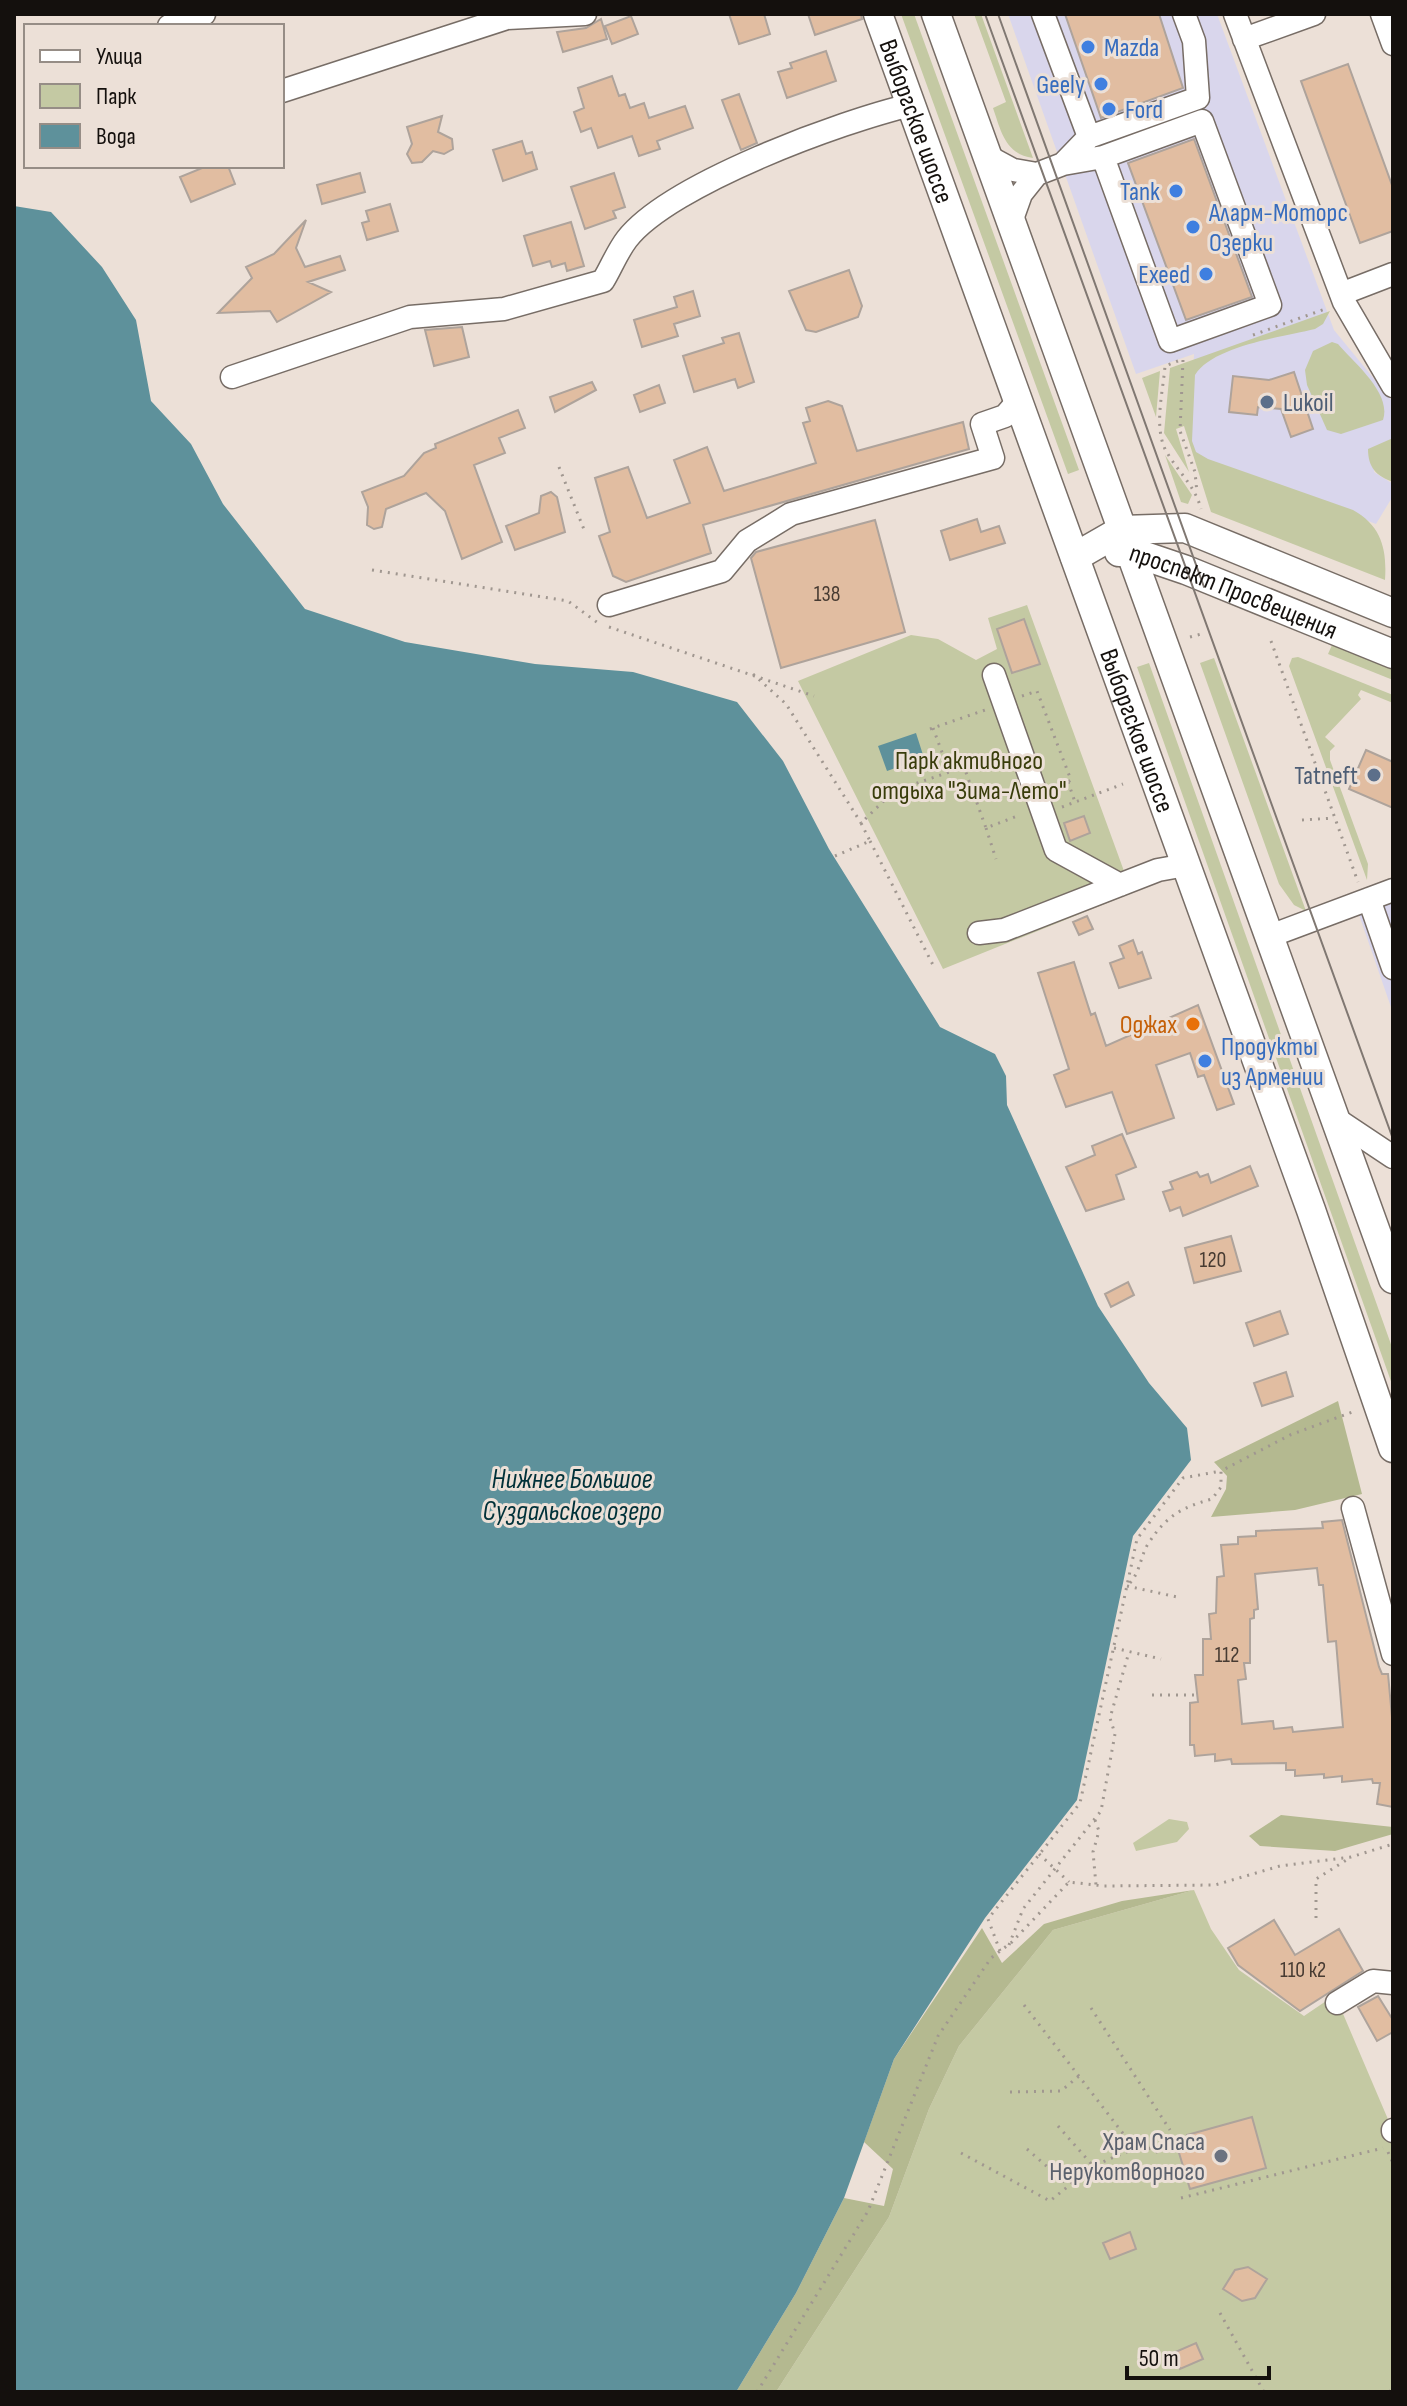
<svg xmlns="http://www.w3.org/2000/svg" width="1407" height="2406" viewBox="0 0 1407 2406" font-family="'Sofia Sans Condensed',sans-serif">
<rect width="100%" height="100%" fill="#ece0d7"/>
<path fill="#d9d6ec" d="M1008,14H1217L1334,330L1393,402V450L1375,458L1374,472L1393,484V496L1376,524L1195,455L1190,442L1194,354L1136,374Z
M1393,896V1013L1357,909Z"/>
<path fill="#c4c9a3" d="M901,14H914L1079,470L1068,474Z
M974,14H981L1033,158C1005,154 1001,131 993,108L1006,102Z
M1330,311L1323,324L1315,329C1282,337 1213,346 1195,375L1192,441L1196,452L1208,459L1353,510C1382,526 1387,550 1385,580L1211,512L1184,426L1176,429L1189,472L1164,433L1170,368Z
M1332,342L1338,344C1354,363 1392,393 1383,420L1341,434L1327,430L1307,385L1305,370L1313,351Z
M1160,371L1156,417L1142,378Z
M1393,438V482C1376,476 1368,467 1368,449Z
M1165,455L1192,495L1188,504L1181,502Z
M1027,605L1132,893L943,969L798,681L911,635L938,639L976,660L997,649L988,618Z
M1332,645L1393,669V680L1328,654Z
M1298,657L1393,695V703L1361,690L1358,695L1361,699L1325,737L1335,746L1330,751V760L1368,864L1367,880L1289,666L1292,658Z
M1214,658L1306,911L1294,905L1279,884L1200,663Z
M1149,663L1393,1350V1387L1137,667Z
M1169,1819L1187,1822L1189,1829L1177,1842L1136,1851L1133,1843Z
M1194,1890L1211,1929L1239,1970L1304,2016L1335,1995L1393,2131V2392H776L889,2217L929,2109L959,2046L1053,1930Z"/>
<path fill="#b4b990" d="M1338,1401L1362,1494L1295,1510L1211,1517L1226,1489L1227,1476L1214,1462Z
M1281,1815L1393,1827V1834L1335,1851L1260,1846L1249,1836Z
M1194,1890L1053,1930L959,2046L929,2109L889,2217L776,2392H736L796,2293L844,2198L884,2206L893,2169L864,2142L894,2059L982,1928L1002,1963L1044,1924L1122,1901Z"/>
<path fill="#5e919b" d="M14,206L51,212L102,267L136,320L151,401L191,444L223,504L305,609L405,642L535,664L633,672L737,702L783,761L829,849L940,1027L995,1054L1006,1076L1007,1105L1098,1306L1149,1383L1187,1428L1191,1460L1133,1536L1077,1800L985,1918L894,2059L844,2198L796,2293L736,2392H14Z
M916,733L924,758L887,771L878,746Z"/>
<path fill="#e1bda1" stroke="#aea39b" stroke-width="2" fill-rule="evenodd" d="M729,14H764L770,34L739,44Z
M808,14H861L862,19L815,35Z
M1065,14H1159L1183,88L1101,118Z
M631,16L638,34L612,44L605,26Z
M601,19L607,39L563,52L557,32L586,28Z
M826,51L836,81L787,98L778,72L792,68L790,63Z
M1348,64L1393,188V231L1360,243L1301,81Z
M612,76L619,96L625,94L630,108L644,103L649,118L685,106L693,128L657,141L660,149L639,156L632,136L598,148L591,128L581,132L574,112L584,108L578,88Z
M739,94L757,143L741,150L722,100Z
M442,116L438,132L452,139L453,149L444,154L433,151L422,162L412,163L407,154L412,144L407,127Z
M1194,139L1252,297L1186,320L1128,163Z
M522,141L526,154L532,152L537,169L503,181L493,150Z
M207,166H228L235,184L191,202L180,177Z
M360,173L365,192L322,204L317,185Z
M614,173L625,207L613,211L616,218L585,229L571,187Z
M390,204L398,231L367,240L362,223L369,221L366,211Z
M306,220L296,248L305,267L340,256L345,270L308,282L331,292L277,322L270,311L218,313L252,278L246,267L274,254Z
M571,222L584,266L567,271L565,263L552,267L550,261L533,266L524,236Z
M849,270L862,306L858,317L816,332L806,330L789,291Z
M693,291L700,316L674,324L678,336L642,347L634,320L677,307L674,297Z
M462,327L469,357L434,366L425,330Z
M739,333L754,382L738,388L735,379L694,392L683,356L724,343L722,338Z
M1294,372L1313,429L1291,437L1281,409L1258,407L1257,415L1229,412L1233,376L1269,380Z
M592,382L596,390L555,412L550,397Z
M659,385L665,403L640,412L634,395Z
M828,401L842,406L857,451L963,422L969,449L703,525L711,553L626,582L613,576L599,536L610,532L595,478L628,467L647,518L690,503L674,460L707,447L724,491L816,463L803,423L810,421L806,408Z
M518,410L525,428L499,438L505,453L474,465L502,542L462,559L445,511L426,493L386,509L382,527L374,529L367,525L368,507L362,492L404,476L424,453L436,448L435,444Z
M551,492L557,497L565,532L515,550L506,526L539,513L541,496Z
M977,519L981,532L999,526L1005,543L950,560L941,531Z
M875,520L905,632L781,668L751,558L756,552Z
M1024,619L1040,664L1012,673L997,629Z
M1366,750L1393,762V808L1349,789Z
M1084,816L1090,833L1070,841L1064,823Z
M1087,916L1093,929L1079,935L1073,922Z
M1133,940L1138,954L1142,952L1151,978L1119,988L1110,963L1124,958L1119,946Z
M1074,962L1091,1015L1095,1013L1106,1046L1198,1005L1234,1104L1217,1110L1204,1075L1198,1077L1190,1053L1156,1065L1174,1118L1127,1134L1112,1092L1066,1107L1054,1075L1069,1069L1038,973Z
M1122,1134L1136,1167L1116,1175L1124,1199L1086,1211L1066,1167L1095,1155L1092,1146Z
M1250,1166L1258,1186L1183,1216L1180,1207L1170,1211L1163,1192L1173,1189L1170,1182L1197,1172L1200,1177L1208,1174L1211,1183Z
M1231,1236L1241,1271L1194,1283L1185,1248Z
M1128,1282L1134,1295L1111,1307L1105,1294Z
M1280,1311L1288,1334L1254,1346L1246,1323Z
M1286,1372L1293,1396L1262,1406L1254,1383Z
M1342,1520L1379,1667L1382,1674H1388L1393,1728V1807L1377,1804L1380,1783H1373L1372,1779L1342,1782V1776L1324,1778V1774L1295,1776V1770H1286V1763L1232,1764L1231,1759L1215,1761V1754L1195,1756L1194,1745H1190V1703L1198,1702L1195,1675H1203V1639H1211L1209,1614L1216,1613L1217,1577L1224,1576L1221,1545L1238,1544V1537L1256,1536V1531L1323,1528L1322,1522ZM1317,1568L1319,1585H1323L1328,1642L1336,1641L1343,1727L1293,1732L1292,1727L1274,1729L1273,1721L1242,1724L1238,1680L1246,1679L1244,1663H1250V1619L1254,1618V1610L1258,1609L1255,1574Z
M1274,1920L1295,1955L1339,1929L1363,1971L1300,2011L1238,1965L1228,1948Z
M1378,1996L1393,2020V2032L1377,2041L1358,2007Z
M1252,2117L1266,2168L1190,2189L1176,2143L1188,2140L1187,2135Z
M1130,2232L1136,2249L1110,2259L1103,2243Z
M1248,2267L1267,2279L1255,2298L1242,2301L1223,2289L1235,2270Z
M1196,2343L1203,2359L1180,2369L1173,2353Z"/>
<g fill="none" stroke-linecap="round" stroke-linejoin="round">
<g stroke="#776d66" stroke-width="25">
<path id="minor" d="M1043,14L1089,137
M1235,14L1344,302L1393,386
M1382,14L1393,44
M169,26L204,14
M1244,39L1314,14
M282,91L507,18L585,14
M987,156L1013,170L1037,174
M1063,164L1089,137L1198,98L1194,41L1184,14
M1011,222L1021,194L1037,174L1063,164L1103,157L1202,121L1270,305L1170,341L1103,157
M1341,294L1393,274
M232,377L410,317L504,309L603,281C611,268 617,252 627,239C670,184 842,121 911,105
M609,605L722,571L747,541L791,514L993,458L982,424L1005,416L1018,401
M994,675L1056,850L1120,885
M1369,899L1393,968
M979,933L1004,930L1158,870L1186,865
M1270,936L1393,890
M1336,1119L1393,1157
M1353,1508L1393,1654
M1337,2003L1373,1981L1393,1983
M1393,2131V2130"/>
</g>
<g stroke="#776d66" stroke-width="31">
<g id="major">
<path id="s1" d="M878,14L1311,1210L1393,1448"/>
<path d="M936,14L1393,1279"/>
<path id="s2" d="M1119,552L1130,551L1186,570L1393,654"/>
<path d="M1075,557L1122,530L1185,528L1393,613"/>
</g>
</g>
<path stroke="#a09790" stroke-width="3" stroke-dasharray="2 6" stroke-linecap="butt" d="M1253,335L1325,309
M1183,360L1180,431L1195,472L1197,493
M1178,361L1165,366C1163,392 1154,425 1165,449C1176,470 1195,485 1201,509
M559,467L585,532
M372,570L568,601L598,623
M609,627L814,696
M1190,637L1205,633
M1271,641L1358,882
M753,674L786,704L861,823
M1022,696L1037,691L1071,780L1068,782
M933,728L949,771
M930,729L985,710
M1053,787L1068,782L1075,802
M1062,807L1123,784
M1302,820L1334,818
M986,828L996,859
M870,841L933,965
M835,856L870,841L861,823L894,791L964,767L986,828L1020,815
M1130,1583C1141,1570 1140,1557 1148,1544C1166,1516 1182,1507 1212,1499L1221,1487V1471L1290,1435L1355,1411
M1127,1586L1177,1597
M1114,1648L1161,1659
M1152,1695H1197
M1095,1820L1099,1831L1093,1852L1096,1885
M1039,1854L1069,1882
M1316,1918V1879L1348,1859
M1009,1945L1023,1909L1101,1811L1115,1734L1110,1718L1129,1652
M1000,1951L988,1919L1080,1803L1137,1539L1183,1478L1221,1471
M1024,2005L1125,2136L1163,2155
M1091,2008L1170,2130
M1010,2092L1061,2091L1079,2076
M1058,2126L1093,2166
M1027,2149L1068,2185
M1388,2152L1393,2163
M961,2153L1050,2201L1093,2166L1143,2145
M1181,2198L1383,2148
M1220,2313L1264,2392
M757,2392L868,2211L938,2036L991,1958L1012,1942L1069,1882L1104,1886L1215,1885L1280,1866L1351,1857L1393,1844
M1390,2392L1393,2384"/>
<use href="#minor" stroke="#fff" stroke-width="22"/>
<use href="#major" stroke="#fff" stroke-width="28"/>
<path stroke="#807872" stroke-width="2" d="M985,14L1393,1139
M998,14L1204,587"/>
</g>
<g fill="#3f7fe0" stroke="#ece0d7" stroke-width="3">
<circle cx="1088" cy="47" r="8"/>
<circle cx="1101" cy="84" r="8"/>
<circle cx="1109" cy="109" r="8"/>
<circle cx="1176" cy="191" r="8"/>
<circle cx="1193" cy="227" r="8"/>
<circle cx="1206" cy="274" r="8"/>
<circle cx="1205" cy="1061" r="8"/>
</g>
<g fill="#5c6f8a" stroke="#ece0d7" stroke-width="3">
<circle cx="1267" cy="402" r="8"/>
<circle cx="1374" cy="775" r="8"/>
</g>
<circle fill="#e8710a" stroke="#ece0d7" stroke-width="3" cx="1193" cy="1024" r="8"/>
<circle fill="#6b7280" stroke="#ece0d7" stroke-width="3" cx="1221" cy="2156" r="8"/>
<g text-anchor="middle" stroke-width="6" stroke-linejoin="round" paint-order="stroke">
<g font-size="22" fill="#473b32">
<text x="827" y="601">138</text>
<text x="1213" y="1267">120</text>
<text x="1227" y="1662">112</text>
<text x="1303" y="1977">110 к2</text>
</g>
<g font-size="26" fill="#366cbe" stroke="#ece0d7" text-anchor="start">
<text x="1104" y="56">Mazda</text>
<text x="1085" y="93" text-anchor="end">Geely</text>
<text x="1125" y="118">Ford</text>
<text x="1160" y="200" text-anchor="end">Tank</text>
<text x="1209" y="221">Аларм-Моторс<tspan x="1209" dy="30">Озерки</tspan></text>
<text x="1190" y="283" text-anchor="end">Exeed</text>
<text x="1221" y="1055">Продукты<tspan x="1221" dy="30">из Армении</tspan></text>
</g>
<g font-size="26" fill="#14100d" stroke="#ece0d7">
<text dy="9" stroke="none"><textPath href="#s1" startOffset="114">Выборгское шоссе</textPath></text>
<text dy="9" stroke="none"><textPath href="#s2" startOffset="122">проспект Просвещения</textPath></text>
<text dy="9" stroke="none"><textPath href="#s1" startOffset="762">Выборгское шоссе</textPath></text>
</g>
<g font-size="26" fill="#4e5e75" stroke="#ece0d7" text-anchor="start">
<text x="1283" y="411">Lukoil</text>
<text x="1358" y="784" text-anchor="end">Tatneft</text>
</g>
<g font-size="26" fill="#393d0b" stroke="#ece0d7">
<text x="969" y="769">Парк активного<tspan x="969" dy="30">отдыха "Зима-Лето"</tspan></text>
</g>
<g font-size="26" fill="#c56008" stroke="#ece0d7" text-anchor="end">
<text x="1177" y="1033">Оджах</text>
</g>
<g font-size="26" fill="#5b616d" stroke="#ece0d7" text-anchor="end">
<text x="1205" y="2150">Храм Спаса<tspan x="1205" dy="30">Нерукотворного</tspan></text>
</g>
<g font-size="28" font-style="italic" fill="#003139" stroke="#ece0d7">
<text x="572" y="1488">Нижнее Большое<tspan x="572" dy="32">Суздальское озеро</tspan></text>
</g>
</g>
<rect width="1407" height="2406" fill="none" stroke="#14100d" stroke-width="32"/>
<rect x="24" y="24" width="260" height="144" fill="#ece0d7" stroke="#968d86" stroke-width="2"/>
<rect x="40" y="50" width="40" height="12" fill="#ffffff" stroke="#968d86" stroke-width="2"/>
<text x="96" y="64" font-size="24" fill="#14100d">Улица</text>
<rect x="40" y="84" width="40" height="24" fill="#c4c9a3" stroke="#968d86" stroke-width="2"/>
<text x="96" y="104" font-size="24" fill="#14100d">Парк</text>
<rect x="40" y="124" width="40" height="24" fill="#5e919b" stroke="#968d86" stroke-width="2"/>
<text x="96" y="144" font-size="24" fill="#14100d">Вода</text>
<path d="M1127 2366v12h142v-12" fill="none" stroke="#14100d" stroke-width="4"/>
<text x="1139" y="2366" font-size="24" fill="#14100d" stroke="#ece0d7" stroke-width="6" paint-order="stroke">50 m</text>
</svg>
